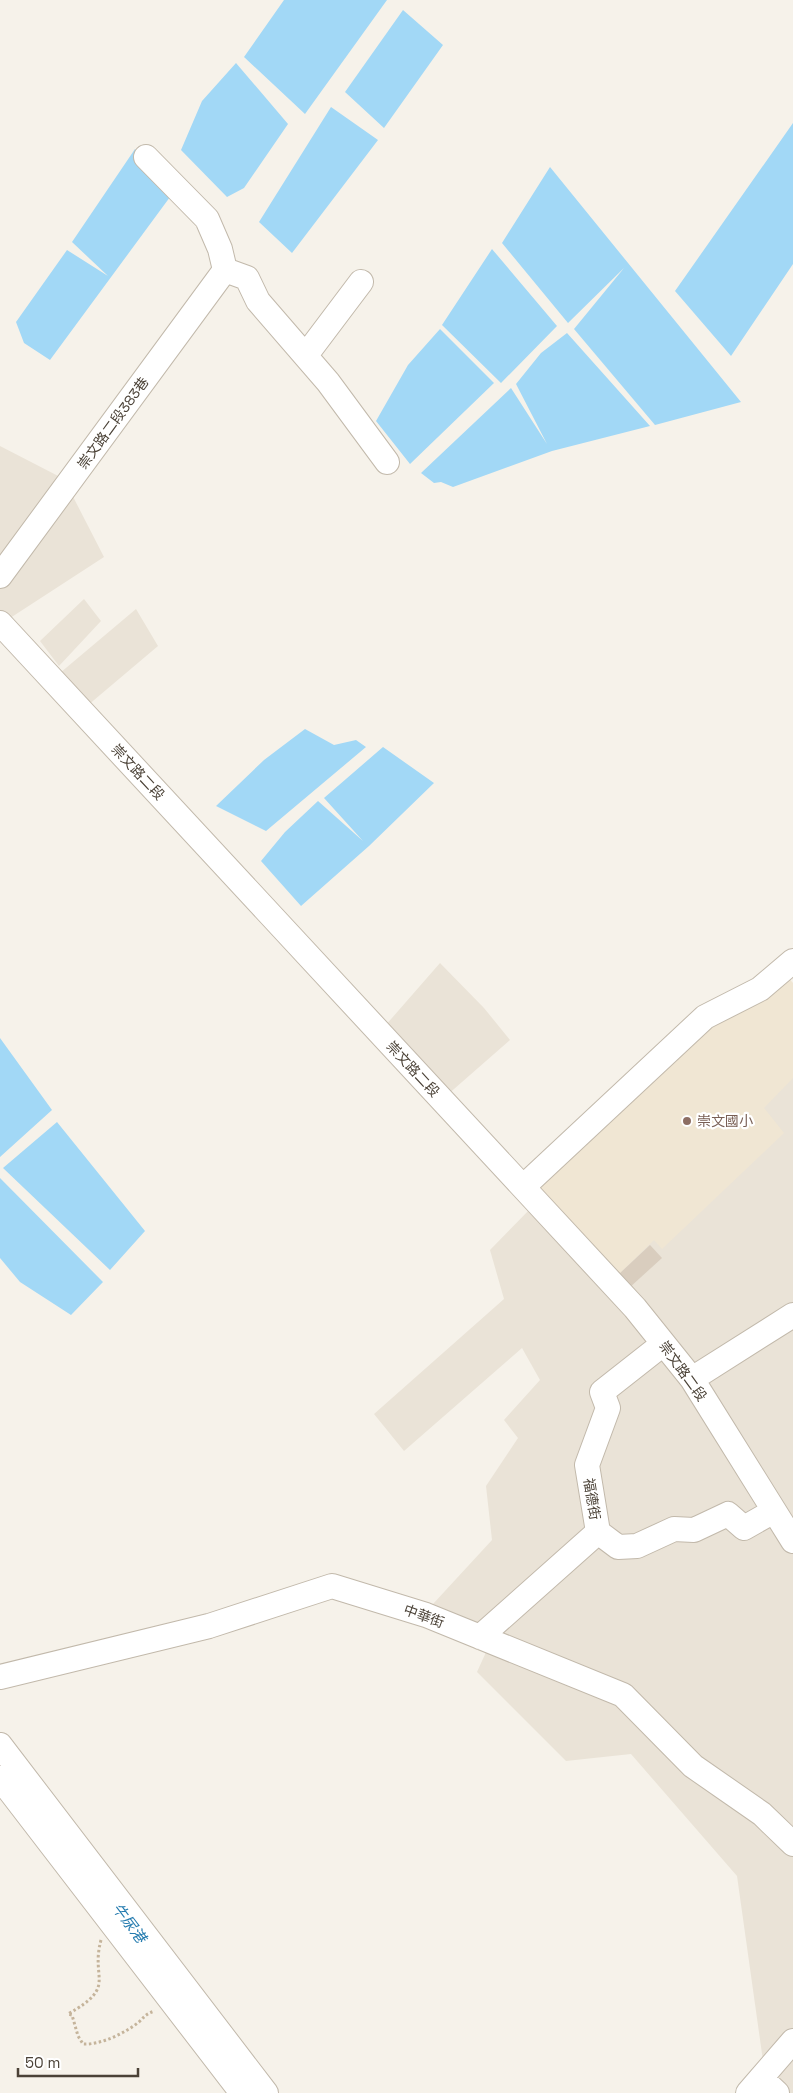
<svg xmlns="http://www.w3.org/2000/svg" width="793" height="2093" viewBox="0 0 793 2093" font-family="'Space Grotesk','Noto Sans TC',sans-serif">
<rect width="100%" height="100%" fill="#f6f2ea"/>
<path fill="#eae3d7" d="M0,446L64,479L0,567Z
M67,485L104,557L4,622L0,618V576Z
M84,599L101,621L59,666L40,641Z
M136,609L158,646L87,706L60,673Z
M440,963L484,1008L510,1040L446,1096L385,1026Z
M754,980L793,1014V2093H742L764,2068L737,1876L631,1754L566,1761L477,1672L492,1639L433,1604L492,1540L486,1486L518,1438L504,1420L540,1380L522,1348L404,1451L374,1414L504,1299L490,1250Z"/>
<path fill="#f0e6d3" d="M785,974L793,983V1078L764,1108L784,1133L662,1249L654,1240L618,1275L533,1185L706,1019Z"/>
<path fill="#a2d8f6" d="M284,0H387L305,114L244,57Z
M403,10L443,45L384,128L345,92Z
M236,63L288,124L244,188L227,197L181,150L202,101Z
M331,107L378,140L292,253L259,222Z
M793,123V264L731,356L675,291Z
M135,149L170,197L50,360L24,343L16,322L67,250L108,276L72,242Z
M550,167L741,402L655,425L574,329L624,268L568,323L502,243Z
M492,249L557,326L501,383L442,325Z
M440,329L494,383L410,464L376,421L408,365Z
M567,333L650,426L552,451L453,487L441,482L434,483L421,473L511,388L547,444L516,384L541,353Z
M305,729L334,745L356,740L366,747L266,831L216,806L264,760Z
M383,747L434,783L369,846L301,906L261,861L285,832L318,801L363,841L324,798Z
M0,1038L52,1110L0,1157Z
M57,1122L145,1231L110,1270L3,1168Z
M0,1178L103,1282L71,1315L20,1282L0,1258Z"/>
<path fill="#d9cdbe" d="M650,1245L662,1258L629,1288L618,1275Z"/>
<g fill="none" stroke-linecap="round" stroke-linejoin="round">
<g stroke="#c2b9ab" stroke-width="26">
<path id="minor" d="M146,157L207,219L220,249L225,270L247,278L258,301L328,382L387,462
M306,355L361,282
M0,576L225,270
M0,623L635,1308L692,1379L793,1541
M523,1187L705,1017L760,989L793,961
M692,1379L793,1315
M598,1532L618,1547L637,1546L674,1529L694,1530L728,1514L744,1528L774,1511
M480,1637L598,1532L587,1465L608,1408L602,1392L663,1344
M0,1677L209,1626L332,1586L426,1615L623,1695L693,1766L762,1814L793,1844
M0,1745L266,2093
M0,1778L242,2093
M761,2078L777,2093
M748,2093L793,2041"/>
</g>
<path stroke="#c5b49b" stroke-width="3" stroke-dasharray="2.5 2.5" stroke-linecap="butt" d="M101,1940C90,1980 118,1986 68,2014L72,2015L78,2036L83,2044C101,2045 125,2033 139,2022C144,2017 147,2013 155,2011"/>
<use href="#minor" stroke="#fff" stroke-width="24"/>
</g>
<circle fill="#8d6e63" stroke="#fff" stroke-width="2" cx="687" cy="1121" r="5"/>
<g text-anchor="middle" stroke-width="4.5" stroke-linejoin="round" paint-order="stroke">
<g font-size="14" fill="#4b4237" stroke="#fff">
<text transform="translate(113 423) rotate(-54)" y="5">崇文路二段383巷</text>
<text transform="translate(138 772) rotate(47)" y="5">崇文路二段</text>
<text transform="translate(413 1069) rotate(47)" y="5">崇文路二段</text>
<text transform="translate(683 1371) rotate(54)" y="5">崇文路二段</text>
<text transform="translate(592 1499) rotate(81)" y="5">福德街</text>
<text transform="translate(424 1616) rotate(20)" y="5">中華街</text>
</g>
<g font-size="14" fill="#785e54" stroke="#fff" text-anchor="start">
<text x="697" y="1126">崇文國小</text>
</g>
<g font-size="15" font-style="italic" fill="#247baf" stroke="#fff">
<text transform="translate(129 1923) rotate(53)" y="5">牛尿港</text>
</g>
</g>
<path d="M18 2068v8h120v-8" fill="none" stroke="#4b4237" stroke-width="2.5"/>
<text x="25" y="2068" font-size="15" fill="#4b4237" stroke="#ffffff" stroke-width="4" paint-order="stroke">50 m</text>
</svg>
